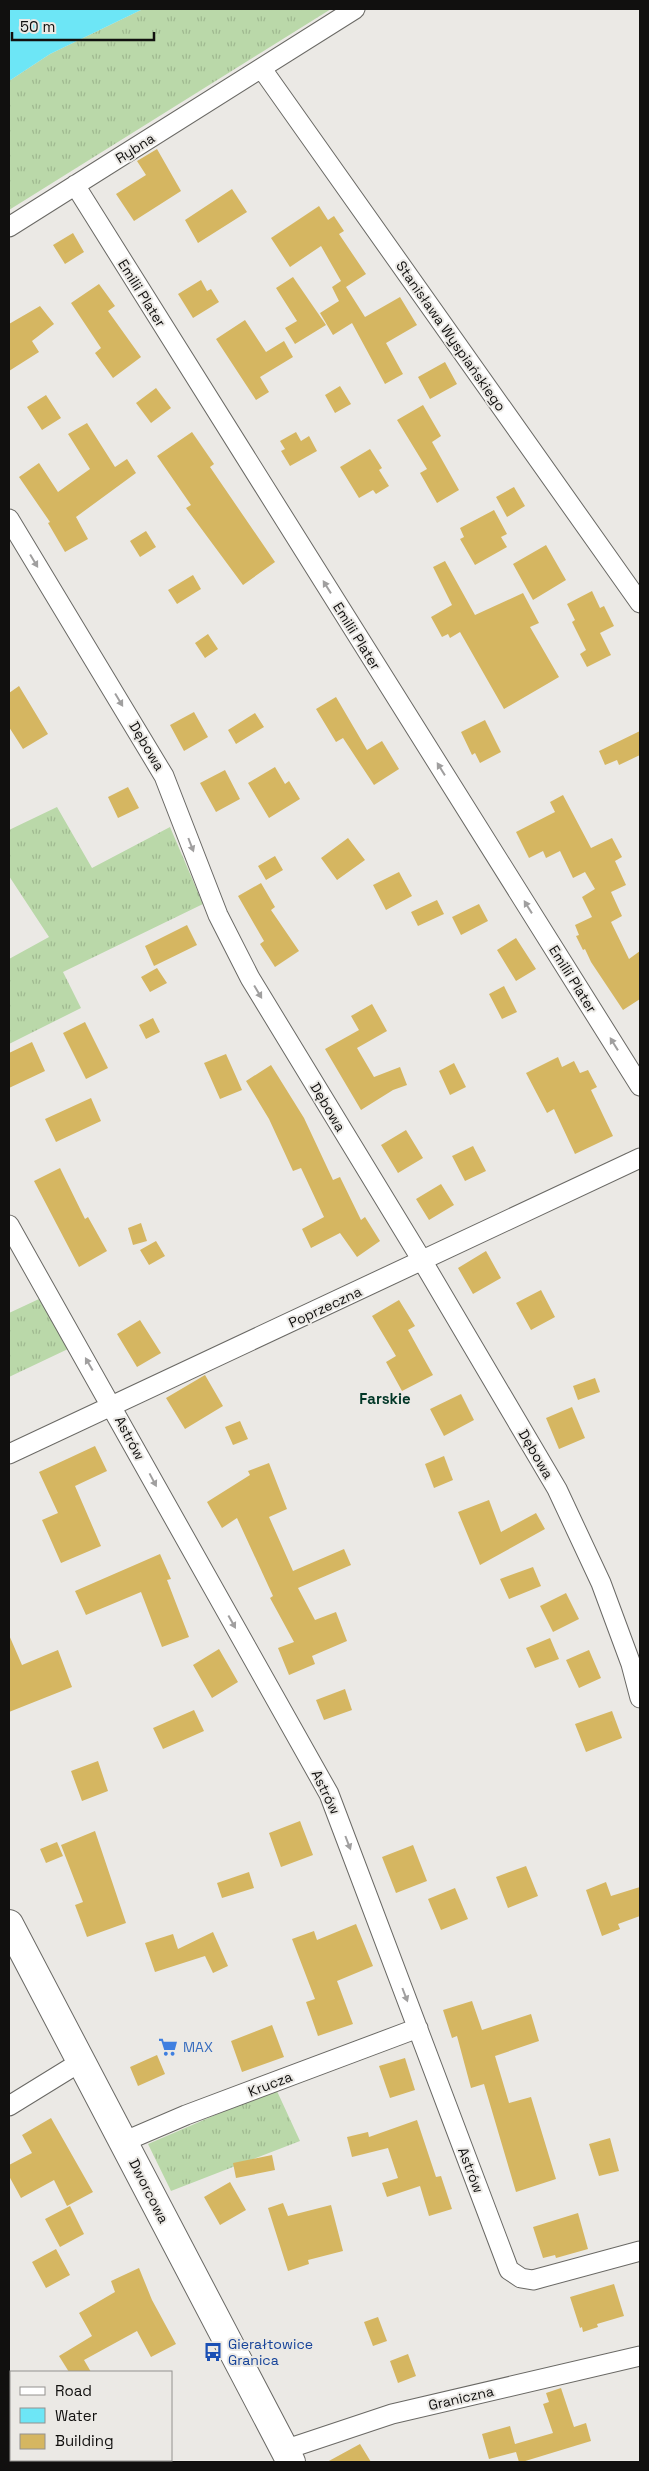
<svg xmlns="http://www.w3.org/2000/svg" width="649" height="2471" viewBox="0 0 649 2471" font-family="'Space Grotesk',sans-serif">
<defs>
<pattern id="grass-tufts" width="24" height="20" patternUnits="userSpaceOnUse" patternTransform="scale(1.25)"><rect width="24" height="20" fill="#bad8a9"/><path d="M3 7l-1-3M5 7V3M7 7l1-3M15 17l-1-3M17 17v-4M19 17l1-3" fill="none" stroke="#9fb890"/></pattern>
</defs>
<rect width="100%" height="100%" fill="#ebe9e5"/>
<path fill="url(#grass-tufts)" d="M143,9H331L9,210V81L50,54Z
M57,807L92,868L170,827L203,904L63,972L81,1008L9,1044V959L49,937L9,876V830Z
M39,1299L68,1349L9,1377V1313Z
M276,2089L300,2141L171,2191L148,2144Z"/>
<path fill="#6de6f6" d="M9,9H143L50,54L9,81Z"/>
<path fill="#d5b661" d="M157,149L181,191L134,221L116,194L146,175L137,161Z
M232,189L247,212L198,243L185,220Z
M319,206L328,220L334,216L344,231L339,234L366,274L346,287L365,317L400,297L417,325L386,343L403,374L385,384L352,323L333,335L320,313L339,301L332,287L341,281L321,246L290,267L271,238Z
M73,233L84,252L65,264L53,245Z
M293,277L326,325L295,344L285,328L297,321L276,288Z
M201,280L207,291L211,289L219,302L193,318L178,294Z
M99,284L115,306L108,311L141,357L113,378L95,353L101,348L71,303Z
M40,306L54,324L32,341L39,352L9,371V324Z
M245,320L266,352L284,341L293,357L260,377L269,392L256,400L216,339Z
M445,362L457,384L430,399L418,377Z
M340,386L351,404L335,413L325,395Z
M156,388L171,408L151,423L136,403Z
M46,395L61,418L42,430L27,407Z
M423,405L441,436L432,442L459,490L437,503L420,473L427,469L397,420Z
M87,423L115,467L127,459L136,473L76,517L88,539L65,552L48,523L50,522L19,477L39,463L58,492L90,469L68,434Z
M192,432L214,464L210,467L275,562L243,585L186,508L191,505L157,456Z
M296,432L301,441L309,436L317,451L290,466L281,451L285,449L280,441Z
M370,449L382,468L379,470L389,486L376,494L373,490L359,498L340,467Z
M514,487L525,506L507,517L496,497Z
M494,510L507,534L501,537L507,547L475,565L460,539L464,537L460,528Z
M146,531L156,547L140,557L130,541Z
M546,545L566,580L533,600L513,564Z
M445,561L475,615L523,593L539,623L530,627L559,677L504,709L460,632L450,638L448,634L442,637L431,617L452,605L433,567Z
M193,575L201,589L177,604L168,590Z
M592,591L600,608L604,606L614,626L600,633L611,655L587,667L580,654L586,650L572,622L575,620L567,604Z
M208,634L218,649L205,658L195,643Z
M19,686L48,734L23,749L9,727V693Z
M336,697L367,750L382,741L399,769L374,785L343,738L336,742L316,709Z
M194,712L208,737L184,751L170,725Z
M255,713L264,727L236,744L228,730Z
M485,720L501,752L480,763L475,753L472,755L461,732Z
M640,731V755L619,765L617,760L605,765L599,751Z
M275,767L285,784L289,781L300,799L269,818L248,783Z
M225,770L240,799L216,812L200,783Z
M128,787L139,808L118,818L108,797Z
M563,795L591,848L612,838L622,857L615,861L626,885L611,892L622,916L611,922L629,959L640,951V999L623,1010L591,962L585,949L583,950L576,936L579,935L575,925L592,917L582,897L595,889L585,872L573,878L560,851L546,858L543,851L529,858L516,832L555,812L550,802Z
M348,838L365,860L337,880L321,858Z
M275,856L283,870L266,880L258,866Z
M399,872L412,896L386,910L373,885Z
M261,883L275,907L271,910L299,951L275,967L260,944L264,941L238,896Z
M437,900L444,914L418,926L411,912Z
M479,904L488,921L461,935L452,917Z
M187,925L197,945L154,966L145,946Z
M516,938L536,969L516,981L497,950Z
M157,968L167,983L150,992L141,977Z
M504,986L517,1012L502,1019L489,994Z
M372,1004L387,1031L357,1048L374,1077L400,1067L407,1085L393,1090L361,1110L325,1049L359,1030L351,1016Z
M153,1018L160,1032L146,1039L139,1025Z
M85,1022L108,1068L86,1079L63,1033Z
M32,1042L45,1071L9,1088V1053Z
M226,1054L242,1090L220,1099L204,1063Z
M558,1057L562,1067L574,1061L580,1073L588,1070L597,1087L591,1090L613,1136L575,1154L554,1109L547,1113L526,1073Z
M454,1063L466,1087L450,1095L439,1071Z
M271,1065L304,1118L333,1180L340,1177L361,1220L365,1217L380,1241L357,1257L340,1233L311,1248L302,1229L324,1217L301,1168L293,1171L269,1119L246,1081Z
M91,1098L101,1121L56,1142L45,1119Z
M406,1130L423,1158L398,1173L381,1145Z
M473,1146L486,1171L465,1181L452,1156Z
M60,1168L85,1219L88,1217L107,1251L79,1267L34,1181Z
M441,1184L454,1205L429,1220L416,1199Z
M141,1223L147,1241L133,1245L128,1228Z
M156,1241L165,1256L149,1265L140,1250Z
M486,1251L501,1278L473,1294L458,1268Z
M541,1290L555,1317L531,1330L516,1303Z
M399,1300L415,1326L408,1330L433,1375L402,1391L386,1362L396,1356L372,1316Z
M140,1320L161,1353L137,1367L117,1334Z
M205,1375L223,1406L185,1429L166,1398Z
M595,1378L600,1392L578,1400L573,1386Z
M461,1394L474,1420L444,1436L430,1409Z
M572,1407L585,1438L559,1449L546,1418Z
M240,1421L248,1439L233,1445L225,1427Z
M95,1446L107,1471L75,1486L101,1546L61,1563L42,1520L58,1513L39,1472Z
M444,1456L453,1480L434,1488L425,1464Z
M269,1463L287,1509L269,1517L293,1571L344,1549L351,1565L298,1588L315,1620L336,1612L347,1641L312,1656L315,1664L289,1675L278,1648L294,1642L270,1598L273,1596L237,1518L222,1528L207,1502L250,1475L248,1471Z
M489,1500L501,1532L536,1513L545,1529L480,1565L458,1512Z
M160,1554L171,1579L167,1580L189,1637L162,1647L141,1592L86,1615L75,1591Z
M533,1567L541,1586L509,1599L500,1579Z
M566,1593L579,1619L553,1632L540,1606Z
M9,1635L22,1665L58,1650L72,1687L9,1712Z
M550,1638L559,1659L535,1668L526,1648Z
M219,1649L238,1682L212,1698L193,1665Z
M589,1650L601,1678L579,1688L566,1660Z
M345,1689L352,1710L324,1720L316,1700Z
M194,1710L204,1731L163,1749L153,1728Z
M612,1711L622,1738L586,1752L575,1724Z
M98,1761L108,1791L82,1801L71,1771Z
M300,1821L313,1855L281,1867L269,1833Z
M95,1831L126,1923L87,1937L75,1905L83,1902L61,1845Z
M57,1842L63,1856L46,1863L40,1849Z
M413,1845L427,1881L396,1893L382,1857Z
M526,1866L538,1896L508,1908L496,1877Z
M249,1872L254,1888L222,1898L217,1883Z
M606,1882L611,1896L640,1887V1916L618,1924L620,1929L602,1936L586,1890Z
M455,1888L468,1919L441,1930L428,1899Z
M356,1924L373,1966L337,1981L353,2024L318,2036L306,2002L315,1999L292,1939L314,1931L317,1940Z
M213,1932L228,1966L213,1973L205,1956L155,1972L145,1943L173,1934L178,1949Z
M472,2001L482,2030L531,2014L539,2041L495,2056L509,2103L531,2097L556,2179L516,2192L484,2084L471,2088L457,2036L452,2038L443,2010Z
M272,2025L284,2057L242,2072L231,2041Z
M157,2055L165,2074L138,2086L130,2067Z
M405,2058L415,2090L390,2098L379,2066Z
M51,2118L93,2192L67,2206L54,2180L21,2198L9,2176V2165L32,2153L22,2135Z
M417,2120L436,2177L441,2176L452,2209L429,2216L420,2186L387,2197L382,2183L398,2178L388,2148L352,2157L347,2137L368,2132L369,2137Z
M610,2138L619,2171L599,2176L589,2144Z
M272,2155L275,2170L236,2178L233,2163Z
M230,2182L246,2210L220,2225L204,2197Z
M283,2203L288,2216L331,2205L343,2251L308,2260L309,2264L288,2271L268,2208Z
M70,2206L84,2234L60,2247L45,2219Z
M578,2213L588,2249L556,2258L555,2255L543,2258L533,2227Z
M56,2249L70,2275L46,2288L32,2262Z
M139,2268L152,2300L176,2344L151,2357L137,2331L84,2360L91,2372H69L59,2356L92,2336L79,2313L115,2292L111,2281Z
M614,2284L624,2316L597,2324L598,2327L583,2332L582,2327L580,2328L570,2297Z
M378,2317L387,2341L373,2346L364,2322Z
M408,2354L416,2376L398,2383L390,2361Z
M561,2388L574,2427L586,2423L591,2441L522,2462H519L516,2452L489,2459L482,2434L510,2426L515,2444L553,2433L543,2404L549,2402L546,2393Z
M360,2444L371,2462H327Z"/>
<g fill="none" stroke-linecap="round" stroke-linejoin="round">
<g stroke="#6a6965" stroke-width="21">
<path id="street" d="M262,69L640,603
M75,185L640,1086
M9,227L355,9
M9,519L164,776L218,915L250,978L423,1262L557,1489L601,1583L631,1664L640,1698
M9,1225L329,1794L509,2270L521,2278L533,2280L640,2251
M9,1454L640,1158
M9,2106L82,2061
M123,2142L186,2115L418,2028
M284,2450L392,2414L640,2356"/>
</g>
<g stroke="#6a6965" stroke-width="30">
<path id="secondary" d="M9,1924L291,2462"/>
</g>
<use href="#street" stroke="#fff" stroke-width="19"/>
<use href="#secondary" stroke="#fff" stroke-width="28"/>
</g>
<defs><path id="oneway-solid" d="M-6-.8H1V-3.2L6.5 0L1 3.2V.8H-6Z" transform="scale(1.25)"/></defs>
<g fill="#a09f9f">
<use href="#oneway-solid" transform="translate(34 561) rotate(59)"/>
<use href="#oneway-solid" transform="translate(327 587) rotate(-122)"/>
<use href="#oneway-solid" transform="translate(119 700) rotate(59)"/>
<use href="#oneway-solid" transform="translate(441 769) rotate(-122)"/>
<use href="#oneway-solid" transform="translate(191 845) rotate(69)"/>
<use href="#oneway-solid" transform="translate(528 907) rotate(-122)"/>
<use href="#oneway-solid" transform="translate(258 992) rotate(59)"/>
<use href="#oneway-solid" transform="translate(614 1044) rotate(-122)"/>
<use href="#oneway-solid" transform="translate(89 1364) rotate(-120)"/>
<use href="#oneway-solid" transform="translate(153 1480) rotate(62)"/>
<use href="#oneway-solid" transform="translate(232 1622) rotate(61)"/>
<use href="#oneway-solid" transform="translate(348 1843) rotate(69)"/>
<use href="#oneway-solid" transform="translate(405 1995) rotate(69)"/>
</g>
<defs>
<g id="supermarket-bare" transform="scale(1.5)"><path d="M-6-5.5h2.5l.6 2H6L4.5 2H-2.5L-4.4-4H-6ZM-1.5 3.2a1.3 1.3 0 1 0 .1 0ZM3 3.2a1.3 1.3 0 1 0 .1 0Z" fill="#3f7fe0" stroke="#ebe9e5" stroke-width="2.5" paint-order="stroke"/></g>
<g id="bus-bare" transform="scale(1.5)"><path d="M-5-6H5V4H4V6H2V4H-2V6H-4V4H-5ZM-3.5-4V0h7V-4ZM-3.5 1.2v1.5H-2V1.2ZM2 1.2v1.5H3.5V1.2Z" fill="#1a4fb4" stroke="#ebe9e5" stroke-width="2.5" paint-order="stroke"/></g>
</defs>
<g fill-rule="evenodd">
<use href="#supermarket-bare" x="168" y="2047"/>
<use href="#bus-bare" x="213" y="2352"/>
</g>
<g text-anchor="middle" stroke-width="4" stroke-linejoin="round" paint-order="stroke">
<g font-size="14" fill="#11100f" stroke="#ebe9e5">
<text transform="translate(135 148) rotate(-32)" y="5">Rybna</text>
<text transform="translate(142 293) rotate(58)" y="5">Emilii Plater</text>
<text transform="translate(451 336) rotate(55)" y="5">Stanisława Wyspiańskiego</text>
<text transform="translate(357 636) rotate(58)" y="5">Emilii Plater</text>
<text transform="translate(147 746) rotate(59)" y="5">Dębowa</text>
<text transform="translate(573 979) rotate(58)" y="5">Emilii Plater</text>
<text transform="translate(328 1107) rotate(59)" y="5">Dębowa</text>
<text transform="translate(325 1307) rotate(-25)" y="5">Poprzeczna</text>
<text transform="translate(130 1438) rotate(62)" y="5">Astrów</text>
<text transform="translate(536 1454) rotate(60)" y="5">Dębowa</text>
<text transform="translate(326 1792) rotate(64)" y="5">Astrów</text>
<text transform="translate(270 2084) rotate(-21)" y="5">Krucza</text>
<text transform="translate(471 2170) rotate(69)" y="5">Astrów</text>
<text transform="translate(149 2191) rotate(63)" y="5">Dworcowa</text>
<text transform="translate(461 2398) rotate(-13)" y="5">Graniczna</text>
</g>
<g font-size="14" fill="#366cbe" stroke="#ebe9e5" text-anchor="start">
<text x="183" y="2052">MAX</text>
</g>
<g font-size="14" fill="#164399" stroke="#ebe9e5" text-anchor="start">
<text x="228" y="2349">Gierałtowice<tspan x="228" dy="16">Granica</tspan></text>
</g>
<g font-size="15" font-weight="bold" fill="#003626" stroke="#ebe9e5">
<text x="385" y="1404">Farskie</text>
</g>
</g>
<rect width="649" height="2471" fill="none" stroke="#11100f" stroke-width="20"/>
<rect x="10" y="2371" width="162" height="90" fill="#ebe9e5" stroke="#94928f"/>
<rect x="20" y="2387" width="25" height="8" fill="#ffffff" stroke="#94928f"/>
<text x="55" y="2396" font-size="15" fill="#11100f">Road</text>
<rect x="20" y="2408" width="25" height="15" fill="#6de6f6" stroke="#94928f"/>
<text x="55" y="2421" font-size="15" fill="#11100f">Water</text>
<rect x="20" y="2434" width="25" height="15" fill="#d5b661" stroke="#94928f"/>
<text x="55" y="2446" font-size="15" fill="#11100f">Building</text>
<path d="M12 32v8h142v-8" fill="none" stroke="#11100f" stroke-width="2.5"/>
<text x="20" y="32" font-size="15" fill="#11100f" stroke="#ebe9e5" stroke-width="4" paint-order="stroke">50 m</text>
</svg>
